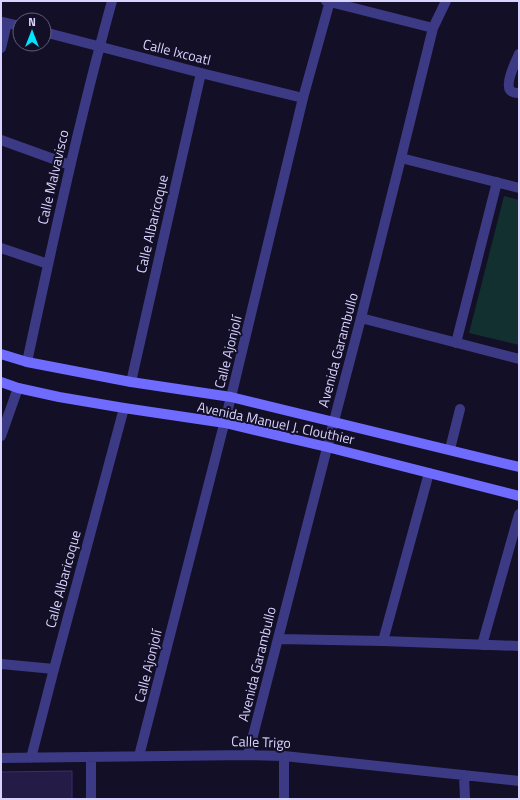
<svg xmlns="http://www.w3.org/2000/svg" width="520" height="800" viewBox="0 0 520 800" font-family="'Titillium Web',sans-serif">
<rect width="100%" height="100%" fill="#130f26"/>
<path fill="#12302f" d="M504,196L519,200V345L469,333Z"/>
<path fill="#241b47" stroke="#3b2d73" d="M72,771V799H1V772Z"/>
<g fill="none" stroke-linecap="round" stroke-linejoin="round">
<path stroke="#3d3a85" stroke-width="10" d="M326,1L433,28
M3,22L20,26
M44,32L201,73L303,98
M1,48L7,23
M519,54C516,61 505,83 510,90C512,93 516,93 519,93
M1,140L70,165
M401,158L519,188
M1,248L48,264
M361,318L519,359
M456,343L497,182
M27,362C53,241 79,120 112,1
M131,382L201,73
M1,436L18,388
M450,449L460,409
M278,639L383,641L519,646
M383,641L429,473
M482,645L519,514
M1,664L54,669
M248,755L334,421L361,318L401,158L433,28L446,1
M139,756L231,397L303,98L330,1
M284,756V799
M91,757V799
M1,758L248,755L284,756L519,781
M31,758L54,669L124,408
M464,775L465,799"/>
<path stroke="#6f6bff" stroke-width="10" d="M1,354L27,362L131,382L231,397L519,467
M1,382L18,388L59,397L124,408L225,423L327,447L519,496"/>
</g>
<g text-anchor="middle" stroke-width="4" stroke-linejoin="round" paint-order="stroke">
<g font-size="14" fill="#d9d4ff" stroke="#130f26">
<text transform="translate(177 52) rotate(14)" y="5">Calle Ixcoatl</text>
<text transform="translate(53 177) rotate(-77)" y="5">Calle Malvavisco</text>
<text transform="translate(152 224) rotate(-77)" y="5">Calle Albaricoque</text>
<text transform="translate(338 350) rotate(-75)" y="5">Avenida Garambullo</text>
<text transform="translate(228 352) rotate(-76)" y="5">Calle Ajonjolí</text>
<text transform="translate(276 423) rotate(12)" y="5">Avenida Manuel J. Clouthier</text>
<text transform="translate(63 579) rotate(-75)" y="5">Calle Albaricoque</text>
<text transform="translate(257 664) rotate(-76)" y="5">Avenida Garambullo</text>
<text transform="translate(148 666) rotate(-76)" y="5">Calle Ajonjolí</text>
<text transform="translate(261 742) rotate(2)" y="5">Calle Trigo</text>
</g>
</g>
<rect width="520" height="800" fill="none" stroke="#d9d4ff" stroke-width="4"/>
<g transform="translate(32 32)"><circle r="19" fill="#130f26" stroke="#625e7d"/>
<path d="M0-3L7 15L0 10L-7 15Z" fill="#00e5ff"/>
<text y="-6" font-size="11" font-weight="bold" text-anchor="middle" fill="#d9d4ff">N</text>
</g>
</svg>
